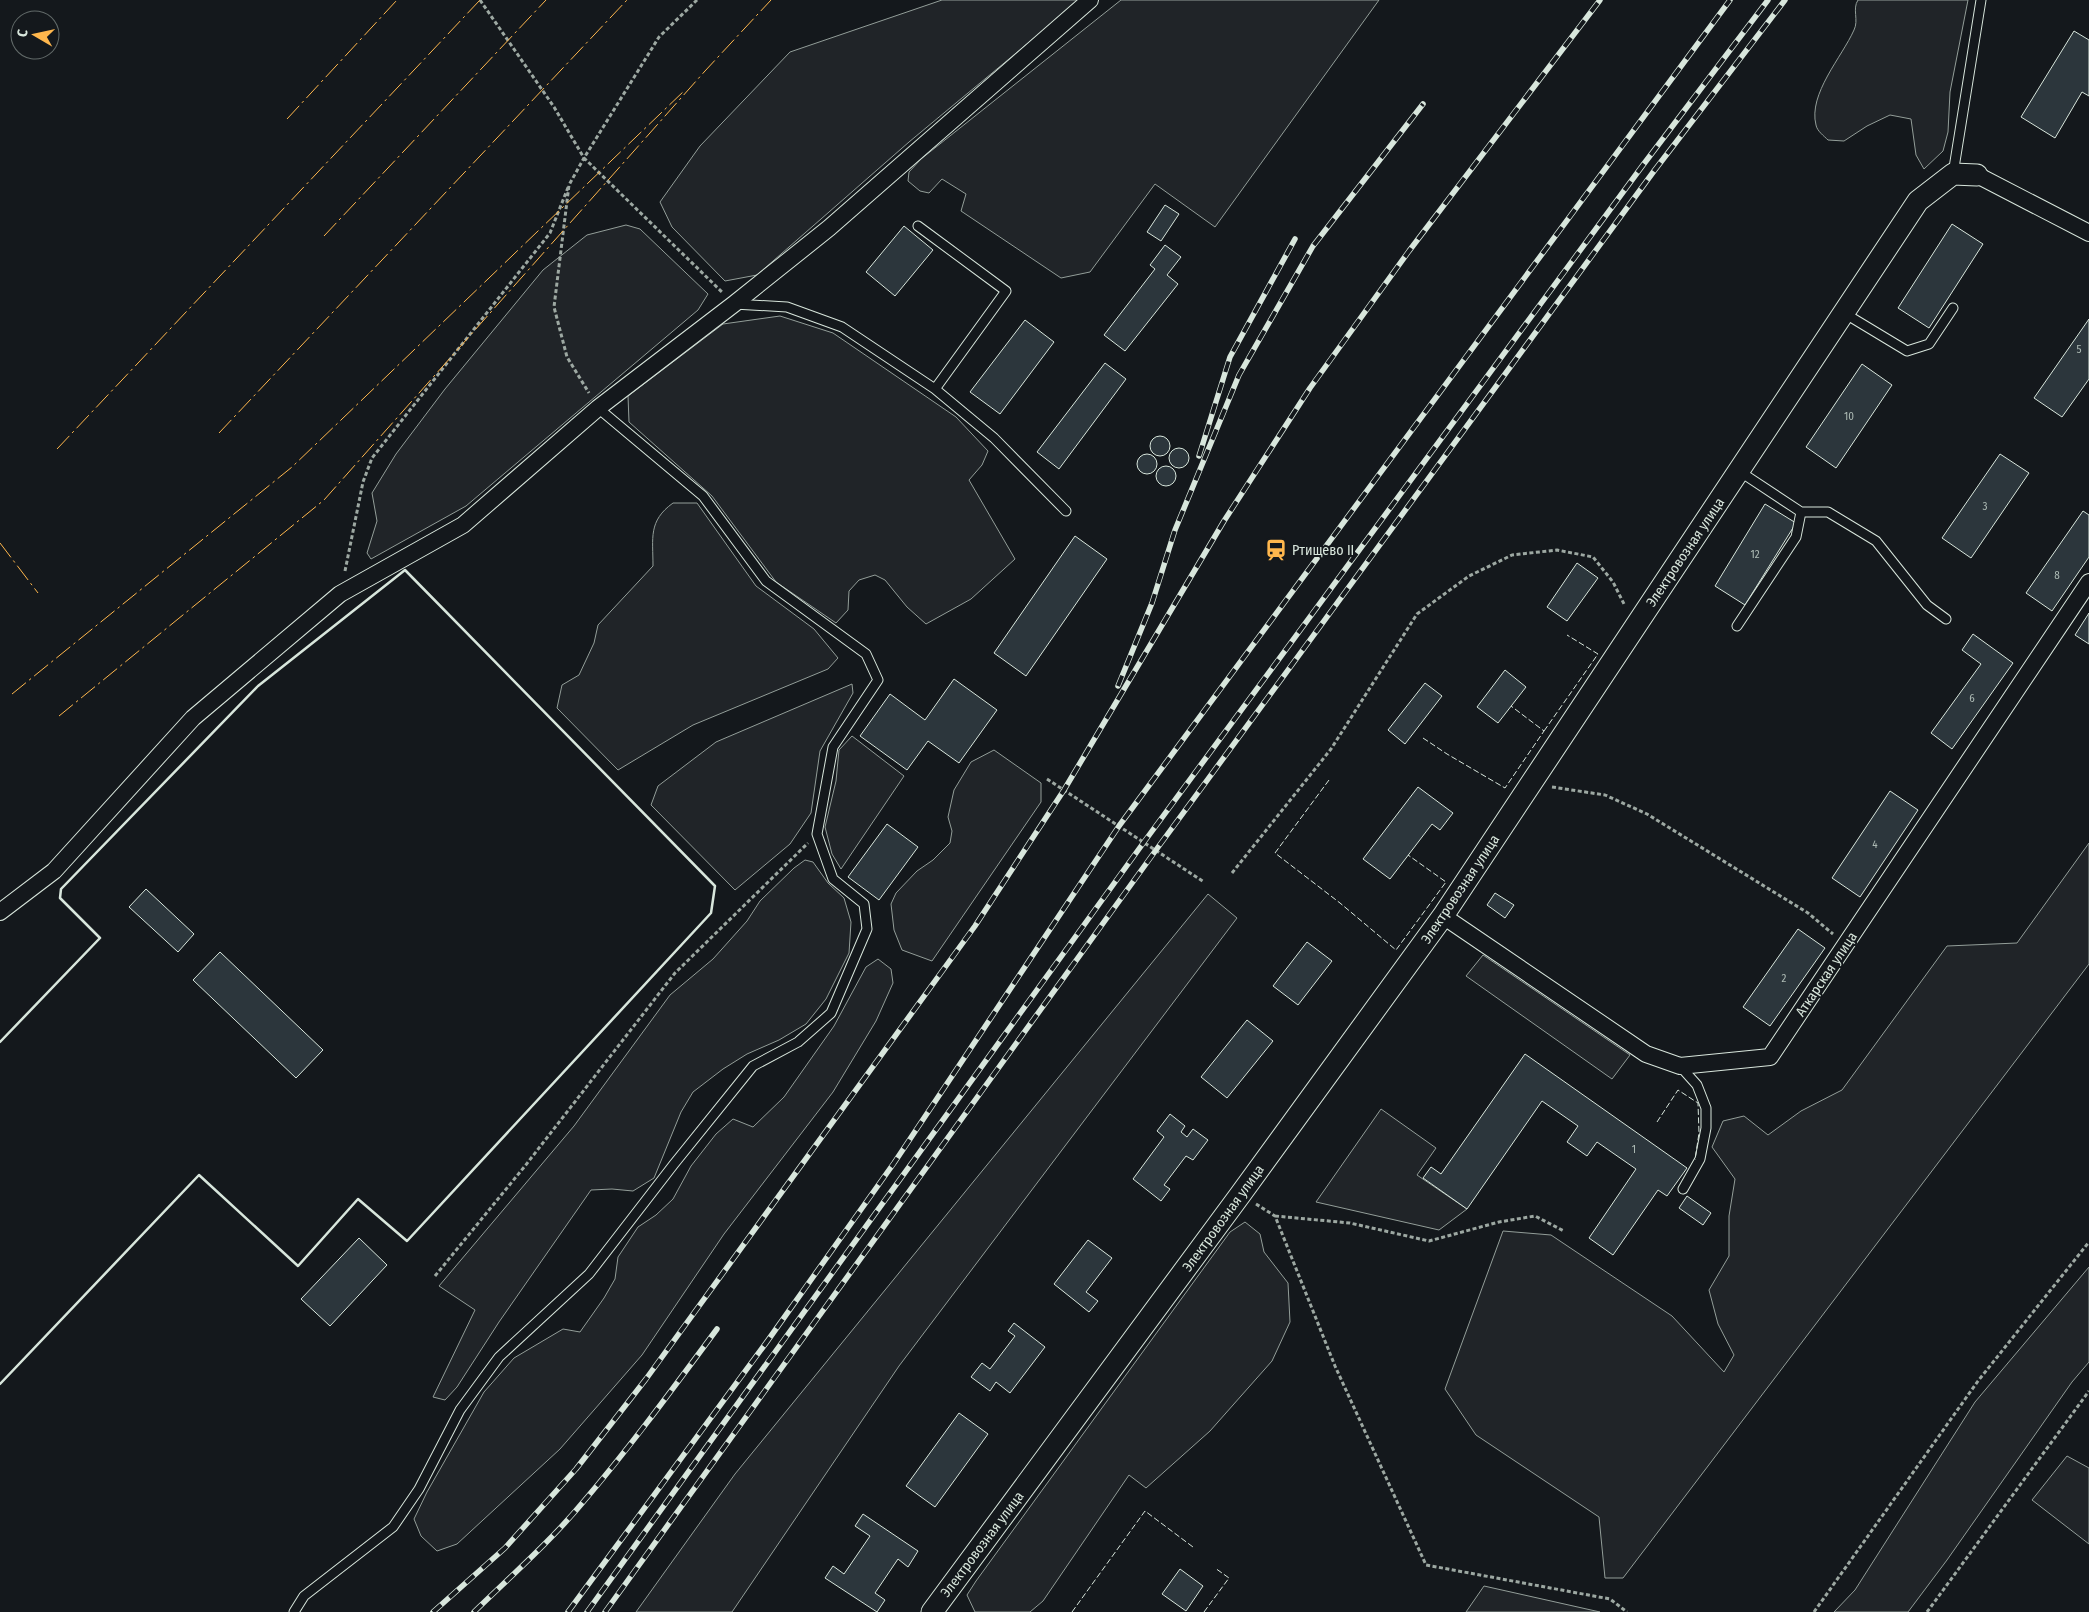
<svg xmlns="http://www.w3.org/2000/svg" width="2089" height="1612" viewBox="0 0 2089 1612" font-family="'Fira Sans Condensed',sans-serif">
<rect width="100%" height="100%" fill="#14181c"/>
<path fill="#202428" stroke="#939e99" d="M942,0H1080L909,142L757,275L725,281L672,227L660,202L700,146L790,52Z
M1121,0H1379L1215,227L1155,184L1090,272L1061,278L961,211L966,194L942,179L929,193L920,191L908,181L909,172L921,159Z
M1858,0H1968L1950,92L1948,132L1943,151L1924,169L1916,155L1911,119L1890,115L1867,126L1844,141L1828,140C1824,136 1817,131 1816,125C1808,94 1842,57 1854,30C1859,20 1852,9 1858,0Z
M626,225L640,229L708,294L698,310L466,506L371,559L367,553L377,521L372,493L396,454L445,389L543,270L587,235Z
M780,316L833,333L956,417L988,451L982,465L969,480L1015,559L971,599L926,624L907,607L885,580L875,575L859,580L849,591L848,610L836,623L776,582L712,496L629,422L628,396L723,324Z
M673,503H697L756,586L814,629L838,658L828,669L693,725L618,770L557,708L562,685L579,675L594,643L598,625L653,566C653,538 648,521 673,503Z
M852,684L853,693L820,751L811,813L790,844L735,890L651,805L658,786L716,742Z
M852,736L904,776L841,869L832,854L825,827L836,781L839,750Z
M994,750L1041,783V802L932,961L902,950L894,930L891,904L896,893L917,871L933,860L950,843L952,831L948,817L954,790L971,762Z
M2089,843V964L1623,1578H1605L1599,1517L1476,1435L1445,1389L1503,1231L1551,1235L1672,1316L1724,1372L1734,1355L1718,1324L1709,1290L1729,1256V1216L1735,1179L1712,1147L1723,1121L1744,1116L1768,1135L1801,1111L1842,1090L1947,946L2017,943Z
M805,860L813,862L828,883L844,898L851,922L849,953L826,999L806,1024L779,1040L747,1054L723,1069L693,1092L681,1112L654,1178L633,1191L612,1189L591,1190L499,1322L457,1387L445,1400L433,1397L475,1310L439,1286L574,1126L670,995L713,959L747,921L760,901L794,868Z
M1208,894L1237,918L899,1366L732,1612H636L735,1474Z
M1483,955L1630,1055L1612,1079L1466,976Z
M878,959L891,969L893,983L876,1021L833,1092L724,1234L642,1355L560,1449L457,1544L437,1551L421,1536L414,1519L427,1492L484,1392L514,1358L563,1329L580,1332L604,1298L615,1279L618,1257L638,1227L656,1215L673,1199L691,1166L716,1134L733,1119L753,1127L784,1097L834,1026L866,967Z
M1381,1109L1436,1148L1417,1175L1467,1209L1439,1230L1316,1202Z
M1245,1222L1260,1234L1264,1252L1288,1283L1290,1322L1272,1361L1210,1431L1146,1488L1129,1475L1043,1601L1030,1612H975L967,1595L976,1581L1230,1232Z
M2089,1267V1362L2072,1382L1947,1560L1908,1612H1834L1855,1590L1975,1402Z
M2067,1456L2089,1468V1544L2032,1500Z
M1484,1586L1600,1612H1466Z"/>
<path fill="#2c363c" stroke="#d8e6dc" d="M2074,31L2089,40V96L2082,92L2055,138L2021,117Z
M1165,205L1179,214L1161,241L1147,232Z
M1952,224L1983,244L1929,328L1898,308Z
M904,226L933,250L895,296L866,272Z
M1165,245L1181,257L1167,275L1178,284L1125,351L1104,335L1155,269L1150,265Z
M2089,319V379L2062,417L2034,398Z
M1025,320L1054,342L1000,414L970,392Z
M1105,363L1126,379L1059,469L1037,452Z
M1862,364L1892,385L1836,468L1806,447Z
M1150 446a10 10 0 1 1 20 0a10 10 0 1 1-20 0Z
M1169 458a10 10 0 1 1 20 0a10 10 0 1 1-20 0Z
M1137 464a10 10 0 1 1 20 0a10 10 0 1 1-20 0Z
M2000,454L2029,473L1971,558L1942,538Z
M1156 476a10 10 0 1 1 20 0a10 10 0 1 1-20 0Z
M1765,504L1796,523L1745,605L1715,586Z
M2083,511L2089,515V557L2052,611L2026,593Z
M1075,536L1107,559L1026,676L994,653Z
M1577,563L1598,578L1567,621L1547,607Z
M2089,613V644L2075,635Z
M1973,634L2013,663L1952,749L1931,733L1981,664L1962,650Z
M1505,670L1526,687L1498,723L1477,707Z
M954,679L997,710L959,763L928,741L907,770L860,736L890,694L925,720Z
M1425,683L1442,696L1405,744L1388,730Z
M1418,787L1453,813L1440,830L1432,824L1390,879L1363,859Z
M1890,791L1918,810L1860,897L1832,878Z
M887,824L918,847L879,900L848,877Z
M146,889L194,934L178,952L129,907Z
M1495,893L1514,905L1505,918L1487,905Z
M1798,929L1825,948L1770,1026L1743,1007Z
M1307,942L1332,961L1298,1005L1273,986Z
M220,952L323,1050L296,1078L193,980Z
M1247,1020L1273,1041L1227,1098L1201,1077Z
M1525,1054L1687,1168L1667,1196L1658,1190L1613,1255L1589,1238L1636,1169L1597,1142L1587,1156L1567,1142L1578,1126L1542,1101L1467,1209L1423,1178L1431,1167L1441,1174Z
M1170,1114L1185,1126L1181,1132L1187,1137L1193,1129L1208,1140L1193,1160L1186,1156L1164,1185L1170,1189L1161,1201L1133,1179L1164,1137L1157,1131Z
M1687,1196L1711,1213L1703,1225L1679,1208Z
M359,1238L387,1265L330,1326L301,1299Z
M1088,1240L1112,1258L1086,1292L1098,1301L1089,1312L1054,1284Z
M1014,1323L1045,1347L1010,1393L996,1382L990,1391L971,1377L982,1363L990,1369L1015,1336L1008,1331Z
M959,1413L988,1434L935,1507L906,1486Z
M863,1514L918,1551L908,1567L898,1559L875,1593L885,1600L877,1612L825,1578L833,1566L844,1574L870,1536L855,1526Z
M1180,1569L1203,1586L1186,1611L1162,1594Z"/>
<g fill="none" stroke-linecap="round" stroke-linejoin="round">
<g stroke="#d8e6dc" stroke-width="11">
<path id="service" d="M1953,174L1981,0
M918,226L1006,291L935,389
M734,304L787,307L842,327L935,389L994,438L1066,511
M1844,313L1907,351L1929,344L1953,308
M1801,512H1828L1876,541L1927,605L1946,619
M1737,626L1796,537L1801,512L1739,471
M1680,1066L1697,1085L1706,1108V1128L1700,1159L1683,1189
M294,1612L304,1596L393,1527L419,1489L460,1410L499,1357L589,1274L674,1164L753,1066L798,1042L831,1013L867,929L864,904L833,879L817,834L833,747L878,680L866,654L766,581L703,496L598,408"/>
</g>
<g stroke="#d8e6dc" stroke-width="18">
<path id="minor" d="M1977,175L2089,233
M0,912L54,871L193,718L340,594L463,525L598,408L734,304L829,228L1090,0
M1443,916L1646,1054L1680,1066L1770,1057L2089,582"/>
</g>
<g stroke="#d8e6dc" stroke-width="23">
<path id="tertiary" d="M932,1612L1240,1195L1443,916L1918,201L1953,174L1977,175"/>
</g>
<path stroke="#9da8a2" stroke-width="3" stroke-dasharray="4 2.5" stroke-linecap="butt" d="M480,0L554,107L584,158L569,185L554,307L567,357L589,393
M697,0L659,37L584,158L723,293
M345,571L363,482L372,458L550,233L569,185
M1047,779L1204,882
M1552,787L1605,795L1647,814L1808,913L1833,934
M1232,873L1331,749L1417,614L1469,576L1512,555L1557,550L1593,557L1613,582L1625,606
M1256,1204L1275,1216L1335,1366L1426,1565L1610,1599L1627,1612
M1275,1216L1350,1223L1429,1241L1499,1222L1535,1216L1564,1231
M435,1276L525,1166L675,973L808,843
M1814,1612L1978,1381L2089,1242
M1927,1612L2089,1391"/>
<use href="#service" stroke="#14181c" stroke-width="9"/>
<use href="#minor" stroke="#14181c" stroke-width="16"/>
<use href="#tertiary" stroke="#14181c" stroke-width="21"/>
<g stroke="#d8e6dc" stroke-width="5.5">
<path id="rail" d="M1199,456L1230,357L1295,239
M1118,686L1152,603L1175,530L1239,375L1313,246L1423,104
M433,1612L505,1548L576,1469L646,1379L975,926L1064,790L1224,521L1310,388L1409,251L1600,0
M474,1612C511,1576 551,1541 584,1501C631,1446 674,1387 717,1329
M568,1612L766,1343L894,1163L1119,826L1730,0
M587,1612L1144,842L1643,165L1768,0
M605,1612L1156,850L1654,171L1785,0"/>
</g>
<use href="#rail" stroke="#14181c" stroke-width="4" stroke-dasharray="11" stroke-linecap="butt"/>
<path stroke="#d8e6dc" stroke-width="1" stroke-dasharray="6 2.5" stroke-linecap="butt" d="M1544,731L1598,654L1567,635
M1423,738L1447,754L1505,788L1544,731L1511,706
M1329,780L1275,853L1340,903L1396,950L1446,882L1408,855
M1657,1122L1678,1090L1698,1103L1699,1133L1695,1160
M1072,1612L1145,1511L1193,1547
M1204,1612L1229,1578L1215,1568"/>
<path stroke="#d8e6dc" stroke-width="2.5" d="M0,1042L100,938L60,898L61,889L258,686L405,570L715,886L711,913L407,1241L358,1199L298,1266L199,1175L0,1384"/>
<path stroke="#ffb74d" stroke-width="1" stroke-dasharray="18 4 2.5 4" stroke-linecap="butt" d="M287,119L397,0
M324,236L546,0
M219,433L627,0
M57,449L480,0
M0,543L38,593
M12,694L292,467L685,90
M59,716L324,500L705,71L771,0"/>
</g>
<defs>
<g id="station-bare" transform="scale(1.725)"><path d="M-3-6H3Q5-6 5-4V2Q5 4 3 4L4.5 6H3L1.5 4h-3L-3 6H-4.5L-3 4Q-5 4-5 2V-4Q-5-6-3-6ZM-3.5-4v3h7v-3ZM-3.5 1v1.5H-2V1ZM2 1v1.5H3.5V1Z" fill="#ffb74d" stroke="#14181c" stroke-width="2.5" paint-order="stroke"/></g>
</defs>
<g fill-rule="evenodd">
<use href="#station-bare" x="1276" y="550"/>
</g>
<g text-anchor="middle" stroke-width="4" stroke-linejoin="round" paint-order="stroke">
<g font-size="11" fill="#adbab4">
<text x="2079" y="353">5</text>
<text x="1849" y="420">10</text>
<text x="1985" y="510">3</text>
<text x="1755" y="558">12</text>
<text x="2057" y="579">8</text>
<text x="1972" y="702">6</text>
<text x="1875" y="848">4</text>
<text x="1784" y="982">2</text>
<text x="1634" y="1153">1</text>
</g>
<g font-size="14" fill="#d8e6dc" stroke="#14181c" text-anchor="start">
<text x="1292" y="555">Ртищево II</text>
</g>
<g font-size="14" fill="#d8e6dc" stroke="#14181c">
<text transform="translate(1685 552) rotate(-56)" y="5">Электровозная улица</text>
<text transform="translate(1460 889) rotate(-56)" y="5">Электровозная улица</text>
<text transform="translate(1826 974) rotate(-56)" y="5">Аткарская улица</text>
<text transform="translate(1223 1218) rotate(-54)" y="5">Электровозная улица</text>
<text transform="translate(982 1544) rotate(-53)" y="5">Электровозная улица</text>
</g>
</g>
<g transform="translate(35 35) rotate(279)"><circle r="24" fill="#14181c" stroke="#626a69"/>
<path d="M0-4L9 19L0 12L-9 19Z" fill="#ffb74d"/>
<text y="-8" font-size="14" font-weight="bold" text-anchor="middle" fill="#d8e6dc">С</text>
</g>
</svg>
